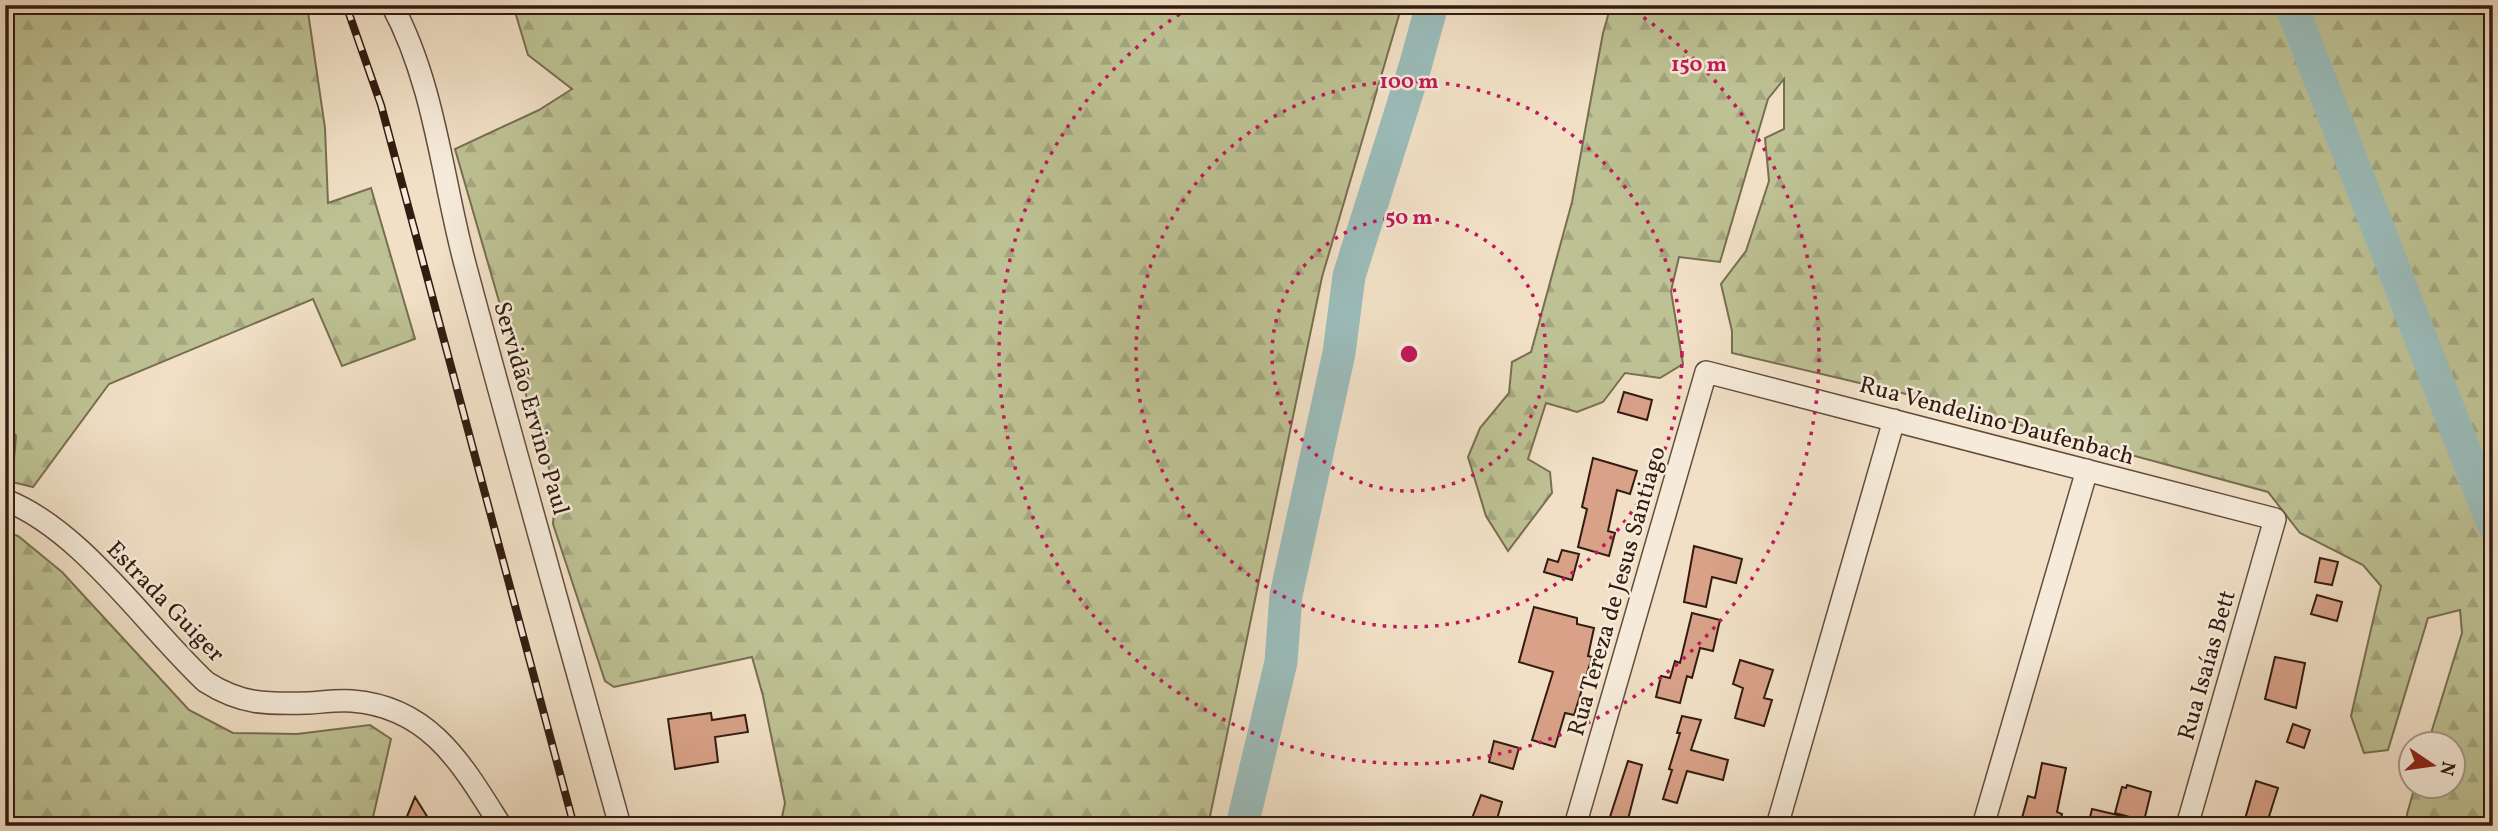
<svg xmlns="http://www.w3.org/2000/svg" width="2498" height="831" viewBox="0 0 2498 831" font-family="Vollkorn,serif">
<defs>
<pattern id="forest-firs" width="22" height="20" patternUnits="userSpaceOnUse" patternTransform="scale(1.75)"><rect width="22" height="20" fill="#bdc193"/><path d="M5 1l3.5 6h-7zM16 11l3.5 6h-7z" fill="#a3a57e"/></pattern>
</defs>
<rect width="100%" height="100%" fill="#f1e0c6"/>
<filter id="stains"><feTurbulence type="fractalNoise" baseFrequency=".00286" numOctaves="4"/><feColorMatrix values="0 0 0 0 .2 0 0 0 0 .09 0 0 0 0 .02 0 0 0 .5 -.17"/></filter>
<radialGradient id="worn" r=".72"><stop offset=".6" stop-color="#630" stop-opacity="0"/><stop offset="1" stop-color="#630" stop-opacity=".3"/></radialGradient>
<path fill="url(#forest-firs)" stroke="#786e52" stroke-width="2" d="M5,5H307L325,128L328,203L371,188L415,339L342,366L313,299L109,384L33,487L12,482L16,436L5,420Z
M513,5H1402L1322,277L1208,826H780L785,803L763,696L752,657L614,687L605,681L553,524L556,488L540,443L455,149L539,110L572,89L528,55Z
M1611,5H2493V826H2408L2407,814L2415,786H2452V744L2428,743L2462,633L2460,610L2428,618L2388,750L2364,753L2351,716L2381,586L2363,565L2300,533L2268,492L1902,393L1732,353V331L1721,284L1746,251L1769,181L1765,138L1784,129V79L1768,99L1720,262L1679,257L1671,291L1683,364L1660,378L1625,373L1603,402L1577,412L1546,403L1528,459L1550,472L1552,493L1508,551L1486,516L1468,457L1480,428L1509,393L1512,362L1531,352L1572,202L1603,33Z
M5,532L18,536L62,572L189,710L233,733L297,734L370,725L391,739L371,826H5Z"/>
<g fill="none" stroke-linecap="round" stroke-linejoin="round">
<path stroke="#9bbcba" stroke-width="33" d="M2291,5L2493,524
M1242,826L1281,662L1286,595L1339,353L1349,276L1415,67L1432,5"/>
</g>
<path fill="#d8a188" stroke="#321b10" stroke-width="2" d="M1624,392L1652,400L1647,420L1618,412Z
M1593,458L1637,471L1630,494L1617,490L1608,531L1615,533L1609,556L1578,547L1587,509L1582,507Z
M1694,546L1742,559L1736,583L1712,577L1706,607L1684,602Z
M1562,550L1579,554L1572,580L1544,572L1548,559L1558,562Z
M2320,558L2338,562L2332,585L2315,582Z
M2317,595L2342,602L2337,621L2311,614Z
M1534,607L1577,618V624L1594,628L1588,656L1592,657L1574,715L1565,713L1555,747L1532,740L1553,672L1519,662Z
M1692,613L1720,620L1713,651L1700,648L1692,678L1687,676L1680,703L1656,697L1661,676L1670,678L1675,661L1680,663Z
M2275,657L2305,663L2296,708L2265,699Z
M1740,660L1773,670L1764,698L1772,700L1764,726L1735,718L1743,688L1733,684Z
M711,713L712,720L745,715L748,732L715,737L718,762L675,769L668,719Z
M1682,716L1701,720L1691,750L1728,760L1723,780L1687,771L1677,803L1663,799L1672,770L1669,769L1680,733H1677Z
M2293,724L2310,730L2304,748L2287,742Z
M1494,741L1519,748L1513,769L1489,762Z
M1628,761L1642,765L1627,823L1610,817Z
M2042,763L2066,768L2057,812L2062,814L2059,826L2022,818L2028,796L2035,798Z
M2256,781L2278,788L2266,826H2243Z
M2127,785L2151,792L2144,821L2115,813L2122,787L2126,788Z
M1481,795L1502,802L1495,826H1469Z
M415,797L433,826H403Z
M2092,809L2139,820V826H2088Z"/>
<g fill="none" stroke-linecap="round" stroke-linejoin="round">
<g stroke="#624c3e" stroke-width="24">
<path id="minor" d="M392,5C435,85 442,178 465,264C515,452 568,638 620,826
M5,500C81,529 146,626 206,682C242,705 268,704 309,703C323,702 338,700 352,701C431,707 463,766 501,826
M1575,826L1706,372L2275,519L2187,826
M1777,826L1894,420
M1983,826L2087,470"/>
</g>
<use href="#minor" stroke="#f6ebda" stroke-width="21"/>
<g stroke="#321b10" stroke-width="8">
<path id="rail" d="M346,5L381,105L574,826"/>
</g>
<use href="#rail" stroke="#f6ebda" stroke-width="5" stroke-dasharray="16" stroke-linecap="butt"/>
</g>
<g fill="none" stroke="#c2185b" stroke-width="3.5" stroke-dasharray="3.5 7">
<circle cx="1409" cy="354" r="137"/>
<circle cx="1409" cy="354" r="273"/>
<path d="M1626 6A410 410 0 1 1 1192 6"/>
</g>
<g text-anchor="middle" stroke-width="5" stroke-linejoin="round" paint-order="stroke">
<g font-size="24" fill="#321b10" stroke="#f6ebda">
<text transform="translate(532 408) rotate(74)" y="8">Servidão Ervino Paul</text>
<text transform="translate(1997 420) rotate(15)" y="8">Rua Vendelino Daufenbach</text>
<text transform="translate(1616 591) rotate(-74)" y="8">Rua Tereza de Jesus Santiago</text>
<text transform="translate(166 601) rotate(46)" y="8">Estrada Guiger</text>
<text transform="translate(2206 665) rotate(-74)" y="8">Rua Isaías Bett</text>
</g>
</g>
<circle cx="1409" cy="354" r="10" fill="#c2185b" stroke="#f6ebda" stroke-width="3.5"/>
<g font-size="21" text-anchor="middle" font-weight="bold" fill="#c2185b" stroke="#f6ebda" stroke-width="5" stroke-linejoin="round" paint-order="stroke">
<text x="1699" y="71">150 m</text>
<text x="1409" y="88">100 m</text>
<text x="1409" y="224">50 m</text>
</g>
<rect width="2498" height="831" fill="none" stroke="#f1e0c6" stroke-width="28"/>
<rect x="7" y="7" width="2484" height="817" fill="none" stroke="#321b10" stroke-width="3.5"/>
<rect x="14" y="14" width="2470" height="803" fill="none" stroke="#321b10" stroke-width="2"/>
<g transform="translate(2432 765) rotate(103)"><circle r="33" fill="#f6ebda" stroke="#a89889" stroke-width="2"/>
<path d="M0-5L12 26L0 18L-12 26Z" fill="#8f2418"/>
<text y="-10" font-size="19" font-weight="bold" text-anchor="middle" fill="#321b10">N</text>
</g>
<rect width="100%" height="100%" filter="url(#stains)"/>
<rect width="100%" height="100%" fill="url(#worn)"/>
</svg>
